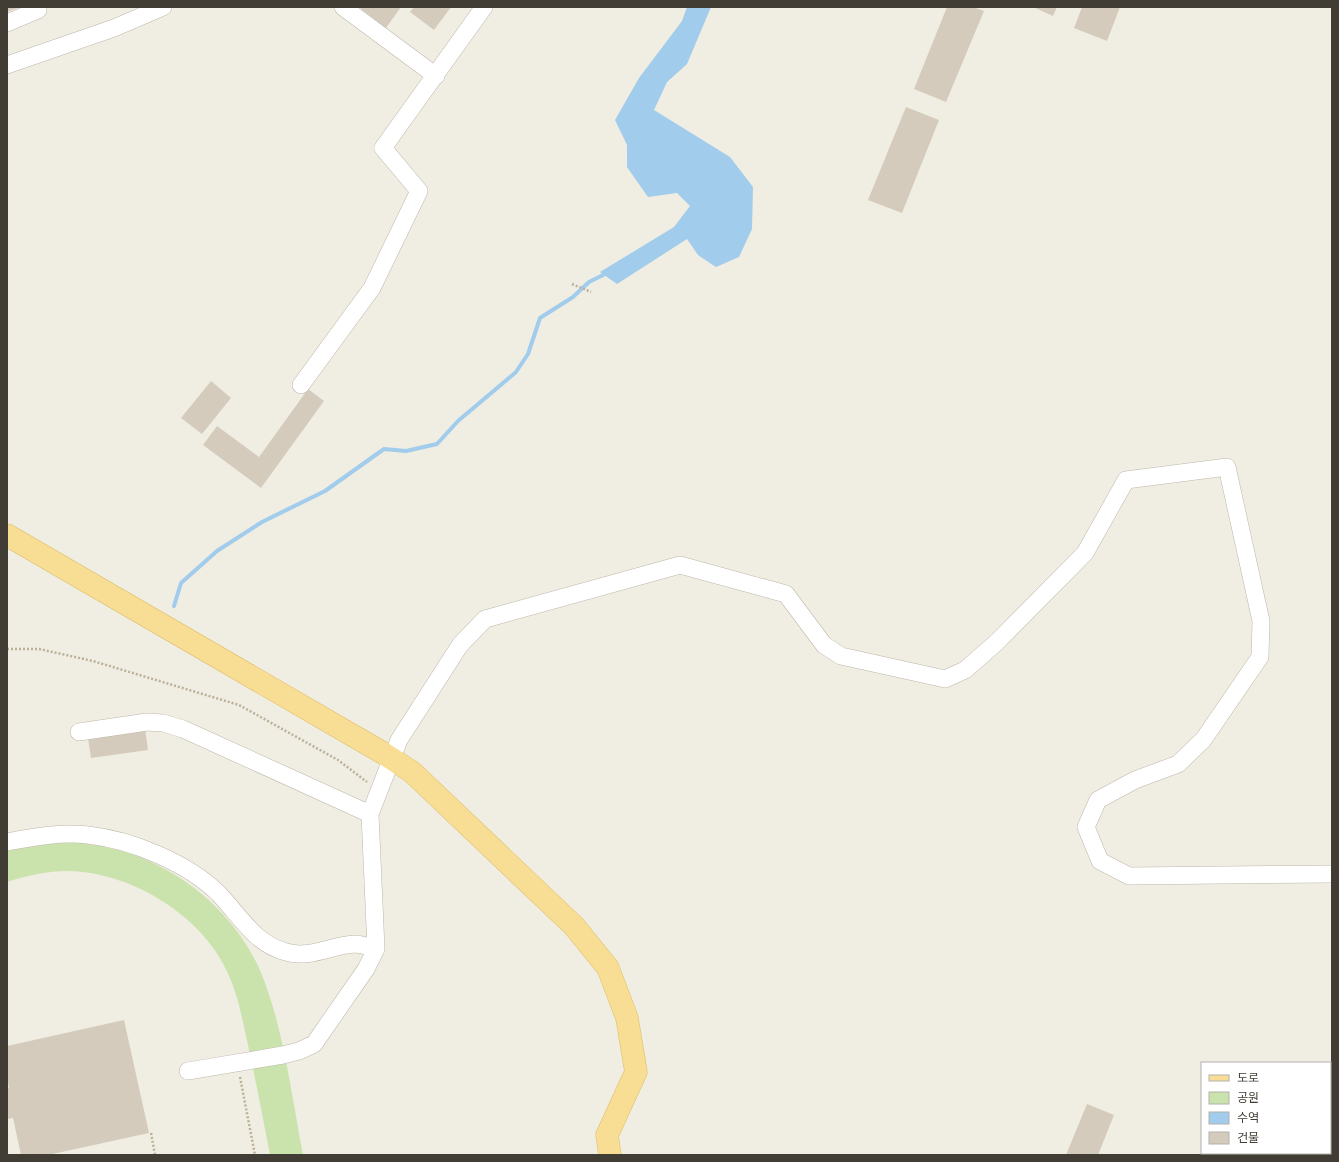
<svg xmlns="http://www.w3.org/2000/svg" width="1339" height="1162" viewBox="0 0 1339 1162" font-family="Barlow,'Noto Sans KR',sans-serif">
<rect width="100%" height="100%" fill="#f0ede3"/>
<path fill="#cae3ad" d="M61,843C70,843 80,842 89,844C166,854 239,909 265,983C285,1038 292,1098 303,1155H270C263,1118 256,1082 248,1045C243,1023 239,999 230,978C206,917 131,871 66,871C46,871 26,876 7,882V851L33,845Z"/>
<path fill="#a1cceb" d="M687,7H711L687,64L667,82L654,110L730,157L753,187L752,229L739,257L716,267L698,255L687,239L617,284L600,272L674,227L690,206L677,193L648,197L627,167V145L615,120L639,78L682,21Z"/>
<g fill="none" stroke-linecap="round" stroke-linejoin="round">
<path stroke="#a1cceb" stroke-width="4" d="M174,606L181,583L217,551L262,522L325,491L384,449L406,451L437,444L458,421L516,372L528,354L540,318L573,297L589,282L607,273"/>
</g>
<path fill="#d4cbbc" d="M7,7H20L7,12Z
M362,7H401L386,28L361,9Z
M414,7H451L434,30L410,12Z
M947,7H973L984,11L946,102L914,89Z
M1033,7H1057L1053,16Z
M1082,7H1120L1107,41L1074,28Z
M906,107L939,120L902,213L868,200Z
M211,381L231,398L202,434L181,418Z
M308,389L324,401L261,488L203,445L217,426L259,457Z
M145,729L148,750L91,758L88,738Z
M124,1020L149,1133L48,1155H21L13,1118L7,1119V1088H9L7,1077V1046Z
M1087,1104L1114,1115L1098,1155H1066Z"/>
<g fill="none" stroke-linecap="round" stroke-linejoin="round">
<g stroke="#beb7a9" stroke-width="18">
<path id="minor" d="M343,7L436,76
M7,23L38,10
M7,65L114,28L163,7
M301,385L372,288L419,191L383,148L484,7
M79,732L147,722L163,723L183,729L370,814
M7,842C33,837 61,832 88,835C132,840 188,863 219,894C240,916 255,944 286,952C310,959 332,945 355,944C362,944 369,947 376,949
M188,1071L283,1055L299,1051L314,1044L366,969L376,949L370,814L399,740L460,645L485,619L680,565L786,594L824,645L841,656L945,679L965,670L997,642L1085,553L1126,480L1227,467L1261,621L1260,657L1203,740L1178,764L1135,780L1098,800L1086,827L1100,861L1129,876L1332,874"/>
</g>
<g stroke="#dcbb66" stroke-width="23">
<path id="major" d="M7,535L383,753L412,772L574,926L608,968L627,1018L636,1072L607,1135L610,1155"/>
</g>
<path stroke="#bcb098" stroke-width="2.5" stroke-dasharray="2 2" stroke-linecap="butt" d="M572,284L591,292
M7,649H39L93,661L239,705L338,760L367,782
M240,1077L255,1155
M151,1133L155,1155"/>
<use href="#minor" stroke="#fff" stroke-width="17"/>
<use href="#major" stroke="#f8de94" stroke-width="22"/>
</g>
<rect width="1339" height="1162" fill="none" stroke="#423d34" stroke-width="16"/>
<rect x="1201" y="1062" width="130" height="92" fill="#ffffff" stroke="#b3b1ae"/>
<rect x="1209" y="1075" width="20" height="6" fill="#f8de94" stroke="#b3b1ae"/>
<text x="1237" y="1082" font-size="12" fill="#423d34">도로</text>
<rect x="1209" y="1092" width="20" height="12" fill="#cae3ad" stroke="#b3b1ae"/>
<text x="1237" y="1102" font-size="12" fill="#423d34">공원</text>
<rect x="1209" y="1112" width="20" height="12" fill="#a1cceb" stroke="#b3b1ae"/>
<text x="1237" y="1122" font-size="12" fill="#423d34">수역</text>
<rect x="1209" y="1132" width="20" height="12" fill="#d4cbbc" stroke="#b3b1ae"/>
<text x="1237" y="1142" font-size="12" fill="#423d34">건물</text>
</svg>
